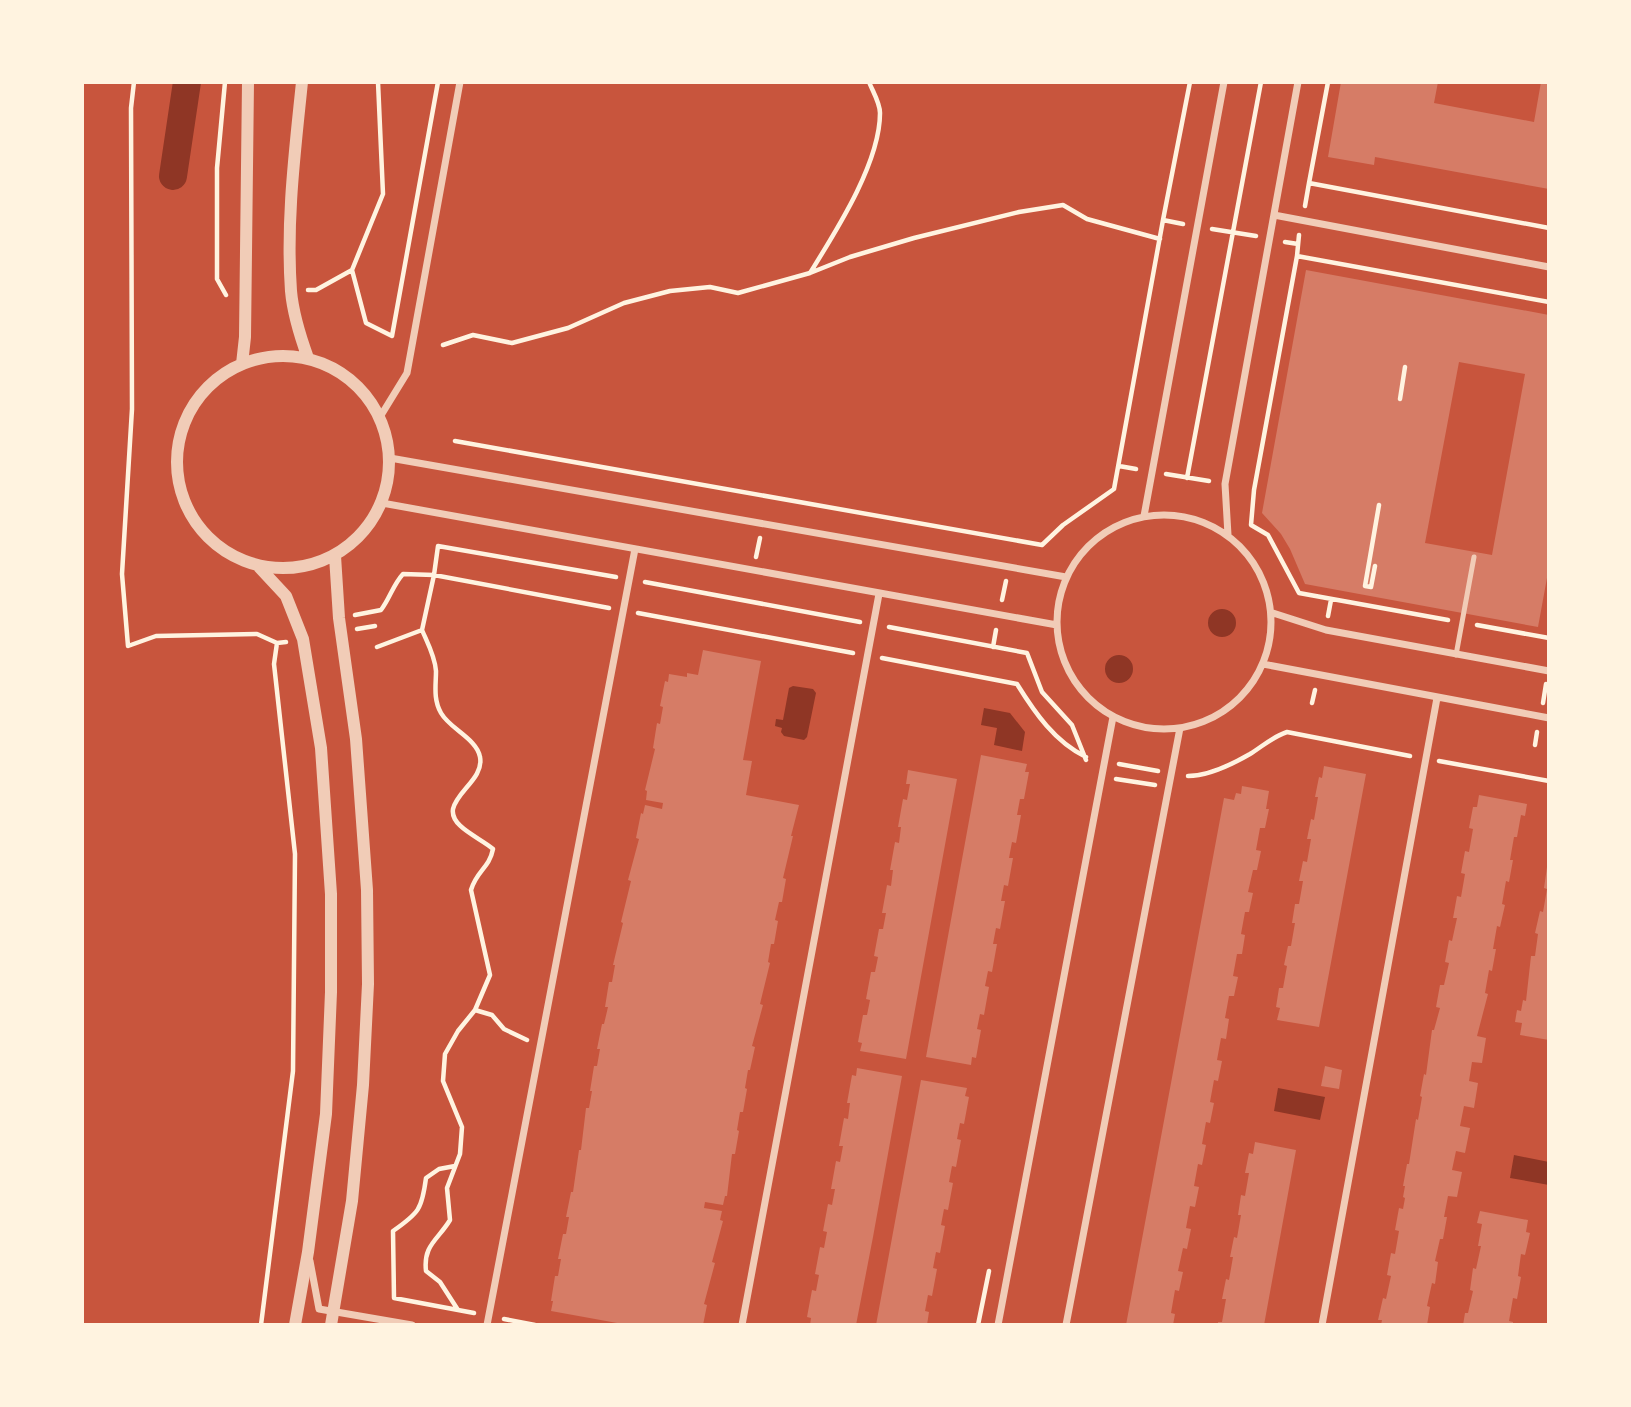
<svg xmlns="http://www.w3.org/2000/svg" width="1631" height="1407" viewBox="0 0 1631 1407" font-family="Spectral,serif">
<rect width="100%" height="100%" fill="#c8553d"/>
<path fill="#8f3625" d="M1208 623a14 14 0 1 1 28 0a14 14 0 1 1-28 0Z
M1105 669a14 14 0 1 1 28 0a14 14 0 1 1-28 0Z
M793,686L813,689L816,693L807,737L804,740L784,736L781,732L782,728L775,726L776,719L783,720L789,688Z
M984,708L1010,713L1025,732L1022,751L994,745L997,728L981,725Z
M1278,1088L1325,1097L1320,1120L1274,1111Z
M1514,1155L1549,1162V1185L1510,1178Z"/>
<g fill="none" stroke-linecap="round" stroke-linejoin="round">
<path stroke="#8f3625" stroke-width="28" d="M173,176L187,82"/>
</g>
<path fill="#d67c66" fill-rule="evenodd" d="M1341,82H1438L1434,103L1534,122L1541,82H1549V189L1375,157L1374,165L1328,157Z
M1306,270L1549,315V567L1538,627L1305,584L1290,549L1281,534L1262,513ZM1459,362L1525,374L1492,555L1425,543Z
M703,650L761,661L743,760L752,761L746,795L799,805L791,836H793L783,878L786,879L782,902H779L775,920L778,921L774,944H771L768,962L770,963L760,1004L763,1005L752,1046L755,1047L750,1070H748L745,1088L747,1089L743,1112H740L737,1130L739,1131L735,1154H732L727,1196H725L723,1205L705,1202L704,1208L722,1211L720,1220L723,1221L712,1262L715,1263L704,1304L707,1305L703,1325H628L551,1311L553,1301H551L555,1276H558L561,1259H558L563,1234H566L569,1217H566L571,1192H573L579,1150H581L586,1108H589L592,1091H590L594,1066H597L600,1049H597L602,1024H604L608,1007H605L609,982H612L615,965H613L623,923L621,922L631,881L628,880L639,839L636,838L641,813L643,814L645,805L662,809L663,803L646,800L647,791L645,790L655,749L653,748L657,723L660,724L663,707L660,706L665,681L668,682L669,674L687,677V673L698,675Z
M981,755L1027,764L1025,772H1029L1024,799H1020L1017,815H1021L1016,843L1012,842L1009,858H1013L1008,886L1004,885L1001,901H1005L1000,929L996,928L993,944H997L992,972L988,971L985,986L989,987L984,1015L980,1014L977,1029L981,1030L976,1058L972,1057L971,1065L926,1057Z
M1324,766L1366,774L1319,1027L1277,1020L1280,1008L1276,1007L1279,988H1283L1287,966L1284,965L1288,946H1291L1295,923H1292L1295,904H1299L1303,881H1299L1303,861L1307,862L1311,839H1307L1311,819L1314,820L1318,797H1315L1319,777L1322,778Z
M908,770L957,779L906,1059L860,1051L862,1043L858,1042L863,1015H867L870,1000L866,999L871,972H875L878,957L874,956L879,929H883L886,913H882L887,885L891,886L893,870H890L895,842L899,843L901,827H898L903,799L907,800L910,784H906Z
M1242,786L1269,791L1266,809H1269L1265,828H1260L1256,850L1261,851L1257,870H1253L1248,892L1253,893L1249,912H1245L1241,934L1245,935L1242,954H1237L1233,976L1238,977L1234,996H1229L1225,1018L1229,1019L1226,1039L1221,1038L1217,1060L1222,1061L1218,1081L1214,1080L1210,1102L1214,1103L1210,1123L1206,1122L1202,1144L1206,1145L1202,1165L1198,1164L1194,1186L1199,1187L1195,1207L1190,1206L1186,1228L1191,1229L1187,1249L1183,1248L1178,1271L1183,1272L1179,1291L1175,1290L1171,1313L1175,1314L1173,1325H1126L1224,798L1234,800L1236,793L1241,794Z
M1479,795L1527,804L1525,816L1521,815L1517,837H1514L1510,860H1513L1509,882L1506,881L1502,904L1505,905L1500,927L1497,926L1493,949H1496L1492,971L1489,970L1485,993L1488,994L1477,1036L1486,1038L1482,1063L1472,1062L1469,1081L1478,1083L1474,1108L1464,1106L1460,1126L1470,1128L1465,1153L1456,1151L1452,1170L1462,1172L1457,1197L1448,1196L1444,1217H1447L1443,1239H1440L1435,1261L1438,1262L1435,1284L1432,1283L1427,1306L1430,1307L1427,1325H1381L1382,1320H1378L1383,1298L1386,1299L1391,1276L1387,1275L1391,1253L1395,1254L1399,1231L1395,1230L1399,1208L1403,1209L1405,1198L1403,1197L1405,1186H1403L1407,1164H1409L1416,1119L1418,1120L1422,1097L1420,1096L1424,1074L1426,1075L1432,1030H1434L1440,1008L1436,1007L1440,985H1444L1449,963L1445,962L1449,940L1452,941L1457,918H1453L1457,896L1461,897L1465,874L1461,873L1465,851L1469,852L1473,829L1469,828L1473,807H1477Z
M1547,867H1549V1040L1520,1035L1522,1023L1515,1022L1517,1010L1521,1011L1523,1000L1526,1001L1531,956H1535L1538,934L1535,933L1540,911L1543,912L1547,889L1544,888Z
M1325,1066L1342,1070L1339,1089L1321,1086Z
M857,1068L902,1076L873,1237L856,1325H810L811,1318L807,1317L812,1290L816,1291L819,1275L815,1274L820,1247L824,1248L827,1232L823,1231L828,1204L832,1205L835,1189H831L836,1161L840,1162L843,1146H839L844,1118L848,1119L850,1103H847L852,1075L856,1076Z
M921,1080L967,1088L965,1096L969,1097L964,1124L960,1123L957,1139L961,1140L956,1167L952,1166L949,1182L953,1183L948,1210L944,1209L941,1225L945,1226L940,1253L936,1252L933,1268L937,1269L932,1296L928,1295L925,1311L929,1312L927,1325H876Z
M1255,1142L1296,1150L1264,1325H1218V1322H1222L1226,1299H1222L1226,1279L1229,1280L1233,1257H1230L1234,1237L1237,1238L1241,1215H1238L1241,1195L1245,1196L1249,1173H1245L1249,1153L1253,1154Z
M1480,1211L1528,1220L1526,1232L1530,1233L1525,1255L1521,1254L1518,1276L1521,1277L1517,1299L1513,1298L1509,1321L1513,1322V1325H1463L1465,1313H1468L1473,1291L1470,1290L1473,1268L1476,1269L1481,1246H1478L1482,1224L1477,1223Z"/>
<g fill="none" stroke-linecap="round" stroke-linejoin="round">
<path stroke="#fff3e0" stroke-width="4.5" d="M134,82L131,108L132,409L122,574L128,646L156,636L257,634L277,643L286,642
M225,82L217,168V279L226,295
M1328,82L1309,183L1549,228
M1305,206L1309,183
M1163,220L1183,224
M1212,229L1256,236
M1285,242L1298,244
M1297,256L1299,235
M352,270L366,323L392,336L438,82
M810,273L850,257L914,238L1019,212L1063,205L1087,219L1160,239
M308,290H316L352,270L383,194L378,82
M443,345L473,335L512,343L568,328L624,303L670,291L710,287L738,293L810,273C836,231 880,163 880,113C880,103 873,92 869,82
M1400,399L1405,367
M455,441L1042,545L1063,525L1114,489L1163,220L1190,82
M1119,466L1136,469
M1166,474L1209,481
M1187,478L1261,82
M756,557L760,538
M1375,566L1371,587L1365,586L1379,505
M645,582L860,622
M1002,600L1006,581
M638,613L853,653
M355,615L381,610C390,598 393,585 403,574L434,575L609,608
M1328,616L1331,600
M1448,620L1299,593L1268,535L1251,525L1254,490L1297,256L1549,302
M1477,625L1549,638
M889,627L1027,653L1042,692L1072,725L1086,760
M357,629L375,626
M422,630L434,575L438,546L616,577
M377,647L422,630C427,642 435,656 436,671C436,685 433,699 441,713C450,729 477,739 480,757C484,778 457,791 453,809C450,827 481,838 493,849C489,869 477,870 471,890L490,975L475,1010L458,1031L445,1054L443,1081L462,1127L460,1154L447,1188L450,1220C438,1240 423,1245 426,1271L440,1282L458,1310
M993,647L996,630
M882,658L1017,684C1035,713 1055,742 1086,757
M1312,703L1315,690
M1543,703L1546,684
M1535,745L1537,732
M1439,761L1549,781
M1119,764L1158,771
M1188,776C1209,776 1231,765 1250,754C1263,746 1272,737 1287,732L1410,756
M1116,779L1155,785
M475,1010L492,1015L504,1029L527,1040
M455,1166L439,1169L426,1178C422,1209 419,1213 393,1231L394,1298L474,1313
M504,1319L535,1325
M261,1325L293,1071L295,854L274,664L277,643
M978,1325L989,1271"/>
<path stroke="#f1ccb7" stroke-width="5" d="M1456,655L1474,557"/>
<path stroke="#f1ccb7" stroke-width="7" d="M1274,215L1549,267
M380,417L407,373L460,82
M390,458L1066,577
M382,503L1057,625
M1057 622a107 107 0 1 1 214 0a107 107 0 1 1-214 0Z
M1144,516L1224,82
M1228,535L1225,484L1298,82
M1273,613L1326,630L1549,671
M1263,664L1549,718
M310,1261L319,1309L412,1325
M487,1325L635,549
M742,1325L879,594
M998,1325L1113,717
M1066,1325L1180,728
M1322,1325L1437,698"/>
<path stroke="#f1ccb7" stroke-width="12" d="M302,82C295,151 286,221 291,291C293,314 300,336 308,358
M177 462a106 106 0 1 1 212 0a106 106 0 1 1-212 0Z
M242,364L245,337L248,82
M259,567L286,596L303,639L321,748L331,894V992L326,1114L308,1252L295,1325
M331,1325L352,1201L363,1085L368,984L367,890L356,739L339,618L335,556"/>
</g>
<rect width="1631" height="1407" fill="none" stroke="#fff3e0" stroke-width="168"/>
</svg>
